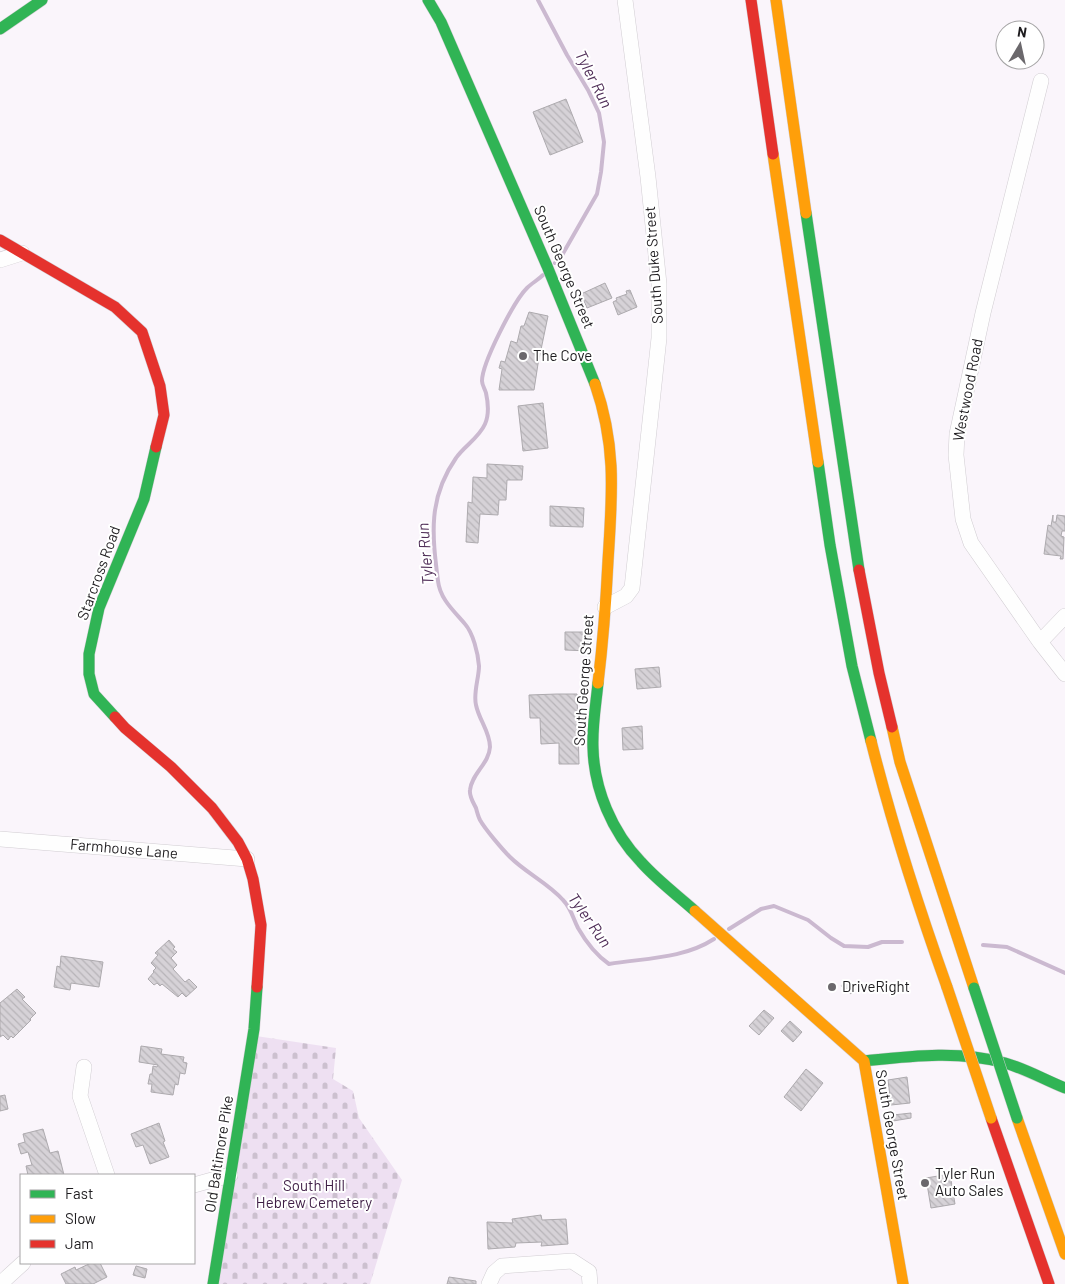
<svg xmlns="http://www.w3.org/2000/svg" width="1065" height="1284" viewBox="0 0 1065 1284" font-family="Barlow,sans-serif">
<defs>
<pattern id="cemetery-stones" width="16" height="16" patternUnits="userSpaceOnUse" patternTransform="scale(1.25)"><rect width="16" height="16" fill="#eee0f2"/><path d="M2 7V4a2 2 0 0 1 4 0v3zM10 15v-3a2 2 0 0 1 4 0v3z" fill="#ccc0cf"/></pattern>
<pattern id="building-back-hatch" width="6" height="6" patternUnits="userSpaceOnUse" patternTransform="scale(1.25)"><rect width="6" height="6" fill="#d6d2d7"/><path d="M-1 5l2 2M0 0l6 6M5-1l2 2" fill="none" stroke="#b7b4b8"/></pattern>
</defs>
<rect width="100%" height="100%" fill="#faf5fb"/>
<path fill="url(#cemetery-stones)" d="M256,1036L336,1048L333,1079L353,1091L359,1118L402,1180L370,1284H219Z"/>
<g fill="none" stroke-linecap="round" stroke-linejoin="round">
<path stroke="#cbb9d0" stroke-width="4" d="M538,0L567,55L588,90L599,113L604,142L601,172L597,194L561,257L555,263
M543,275C538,280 532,283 527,288C514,301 482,363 482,381C482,385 485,389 486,393C488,402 489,415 485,424C479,438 464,446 456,458C428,498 432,534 438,581C440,599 454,611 465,624C473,633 478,653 479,666C479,678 473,693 476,705C479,720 490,732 490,747C489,764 472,773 470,790C469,796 473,802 476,808C477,812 478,816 480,820C485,829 502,849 510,857C526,873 548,883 563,900C571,908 573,918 578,928C586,942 596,955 609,964C645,958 683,959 714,939
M729,929L761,909L774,906L808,920L831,938L844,946L868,947L882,942H902
M983,945L1007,947L1065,973"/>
</g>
<path fill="url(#building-back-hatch)" stroke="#adaaae" d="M566,99L583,142L550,155L533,112Z
M605,283L612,298L587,308L581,294Z
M630,290L637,307L618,315L613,302L617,300L616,298L627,294L626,291Z
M529,312L548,316L538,364L534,390H499L502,369L499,368L501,361L505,362L511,341L517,343L521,326H524Z
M543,403L548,448L523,451L518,406Z
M487,464L523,466L522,480H507L506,500H499L498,515L480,514L478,543L466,542L468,502L472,503L473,477L487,478Z
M550,506L584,508L583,527L550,526Z
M1053,515V522H1056L1057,515L1065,516V531H1062L1061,536L1064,537L1063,559H1060L1061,556L1044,554L1048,525L1051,526Z
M565,632H590V651L565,650Z
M659,667L661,687L637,689L635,669Z
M557,694H577L579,764H559V743L541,744L540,718H530L529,695Z
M642,726L643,749L623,750L622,728Z
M169,940L175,947L173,949L177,952L171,958L177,965L173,969L185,982L189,979L197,987L186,997L182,993L178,997L162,984L160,986L157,983L154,985L148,979L154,972L153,971L156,968L151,963L158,955L155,953Z
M61,956L103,962L99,987L71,983L70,990L54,987L57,966L60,967Z
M846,980L855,989L851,994L841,986Z
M17,989L25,997L22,999L36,1013L30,1019L31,1020L13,1038L11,1036L8,1040L3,1035L0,1037V1003Z
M764,1010L774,1018L759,1035L749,1026Z
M790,1021L802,1032L793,1042L781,1031Z
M141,1046L162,1049L161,1054L184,1057L183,1062L187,1063L185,1074L180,1073L178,1085L175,1084L173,1095L151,1092L152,1084H148L150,1074H152L153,1066L157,1067L158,1065L139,1062Z
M806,1069L823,1083L801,1111L784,1097Z
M907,1077L910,1103L891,1105L888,1080Z
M5,1095L8,1109L0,1111V1096Z
M911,1113V1118L893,1121V1115Z
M159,1123L165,1141L163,1142L169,1157L150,1164L143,1145L136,1147L131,1134Z
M43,1129L50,1153L58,1151L64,1175H28L26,1166L32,1165L28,1152L21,1154L18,1144L25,1142L23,1134Z
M950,1174L955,1204L931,1208L926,1178Z
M541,1215L542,1220L566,1219L568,1244L541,1246L542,1242L516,1243L515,1247L488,1249L487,1222L513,1223L512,1219Z
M91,1263H100L107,1277L93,1284H66L61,1274L75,1267L76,1270Z
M136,1266L147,1269L145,1278L133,1275Z
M449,1277L476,1281V1284H447Z"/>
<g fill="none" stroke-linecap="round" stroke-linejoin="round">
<g stroke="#d1cdd2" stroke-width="16">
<path id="street" d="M1041,81L983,313L957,434L956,455L963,519L971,543L1040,642L1065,674
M0,260L22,253
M605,607L626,596L632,588L659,338V284L648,177L625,0
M1040,642L1065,616
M0,839L247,859
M84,1067L80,1096L107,1175
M194,1185L230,1175
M0,1284L23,1263
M489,1284L494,1273L502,1266L572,1261L589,1272L590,1284"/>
</g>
<g stroke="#d1cdd2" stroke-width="12">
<path id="fast" d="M428,0L441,22L547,266L595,384
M0,29L42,0
M806,213L859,570
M818,462L830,545L852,666L871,741
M598,683C596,704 592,726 593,748C594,789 612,832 641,862C657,880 677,895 695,911
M115,717L94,694L89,674V654L99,608L144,499L156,447
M864,1061C911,1056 959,1050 1005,1063C1026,1069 1045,1080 1065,1088
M213,1284L254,1029L257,987"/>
</g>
<g stroke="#d1cdd2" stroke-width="12">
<path id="slow" d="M776,0L806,213
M773,154L818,462
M595,384C617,447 612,496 608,561C606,602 603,642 598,683
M892,727L900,762L974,988
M871,741C892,824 918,906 947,987
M695,911L864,1061L903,1284
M1017,1118L1065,1254"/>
</g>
<g stroke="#d1cdd2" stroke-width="12">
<path id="jam" d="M751,0L773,154
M0,240L115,307L142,332L160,386L164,415L156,447
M859,570L879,673L892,727
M115,717L125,728L171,767L212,808L238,842L247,859L253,879L261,925L257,987
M991,1118L1049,1284"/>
</g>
<use href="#street" stroke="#fefefe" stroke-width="15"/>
<use href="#fast" stroke="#30b455" stroke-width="11"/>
<use href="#slow" stroke="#ff9f0a" stroke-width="11"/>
<use href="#jam" stroke="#e5322d" stroke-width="11"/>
<g stroke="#d1cdd2" stroke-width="12" stroke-linecap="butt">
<path id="fast-bridge" d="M974,988L1017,1118"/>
</g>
<g stroke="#d1cdd2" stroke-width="12" stroke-linecap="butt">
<path id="slow-bridge" d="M947,987L991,1118"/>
</g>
<use href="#fast-bridge" stroke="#30b455" stroke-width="11"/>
<use href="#slow-bridge" stroke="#ff9f0a" stroke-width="11"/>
</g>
<g fill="#6b686c" stroke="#fff" stroke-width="2">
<circle cx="523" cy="356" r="5"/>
<circle cx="832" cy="987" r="5"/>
<circle cx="925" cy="1183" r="5"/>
</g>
<g text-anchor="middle" stroke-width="4" stroke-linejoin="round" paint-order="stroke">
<g font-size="15" fill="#1e1c1f" stroke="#fff">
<text transform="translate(654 265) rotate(-94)" y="5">South Duke Street</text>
<text transform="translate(564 267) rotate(67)" y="5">South George Street</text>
<text transform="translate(968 390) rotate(-79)" y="5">Westwood Road</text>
<text transform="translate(99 573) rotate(-70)" y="5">Starcross Road</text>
<text transform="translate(584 680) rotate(-86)" y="5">South George Street</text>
<text transform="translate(124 849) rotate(5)" y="5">Farmhouse Lane</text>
<text transform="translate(892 1135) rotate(80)" y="5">South George Street</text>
<text transform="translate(219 1154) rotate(-81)" y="5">Old Baltimore Pike</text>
</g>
<g font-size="15" fill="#1e1c1f" stroke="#fff" text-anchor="start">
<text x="533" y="361">The Cove</text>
<text x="842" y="992">DriveRight</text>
<text x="935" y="1179">Tyler Run<tspan x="935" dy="17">Auto Sales</tspan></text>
</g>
<g font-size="15" fill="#3e1d45" stroke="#fff">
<text x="314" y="1191">South Hill<tspan x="314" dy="17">Hebrew Cemetery</tspan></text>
</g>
<g font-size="16" font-style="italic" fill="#502e58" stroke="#fff">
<text transform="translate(594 79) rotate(63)" y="6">Tyler Run</text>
<text transform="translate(425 554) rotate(-95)" y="6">Tyler Run</text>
<text transform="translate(590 920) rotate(55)" y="6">Tyler Run</text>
</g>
</g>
<rect x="20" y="1174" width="175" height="90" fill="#ffffff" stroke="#a5a4a5"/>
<rect x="30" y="1190" width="25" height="8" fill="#30b455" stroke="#a5a4a5"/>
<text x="65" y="1199" font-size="15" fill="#1e1c1f">Fast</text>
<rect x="30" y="1215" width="25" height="8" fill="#ff9f0a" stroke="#a5a4a5"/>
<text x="65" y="1224" font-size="15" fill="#1e1c1f">Slow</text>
<rect x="30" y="1240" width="25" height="8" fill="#e5322d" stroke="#a5a4a5"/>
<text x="65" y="1249" font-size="15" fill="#1e1c1f">Jam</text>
<g transform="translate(1020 45) rotate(9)"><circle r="24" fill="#ffffff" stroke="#a5a4a5"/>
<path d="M0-4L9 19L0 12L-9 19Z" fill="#6b686c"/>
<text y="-8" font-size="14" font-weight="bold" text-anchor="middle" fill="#1e1c1f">N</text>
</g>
</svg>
